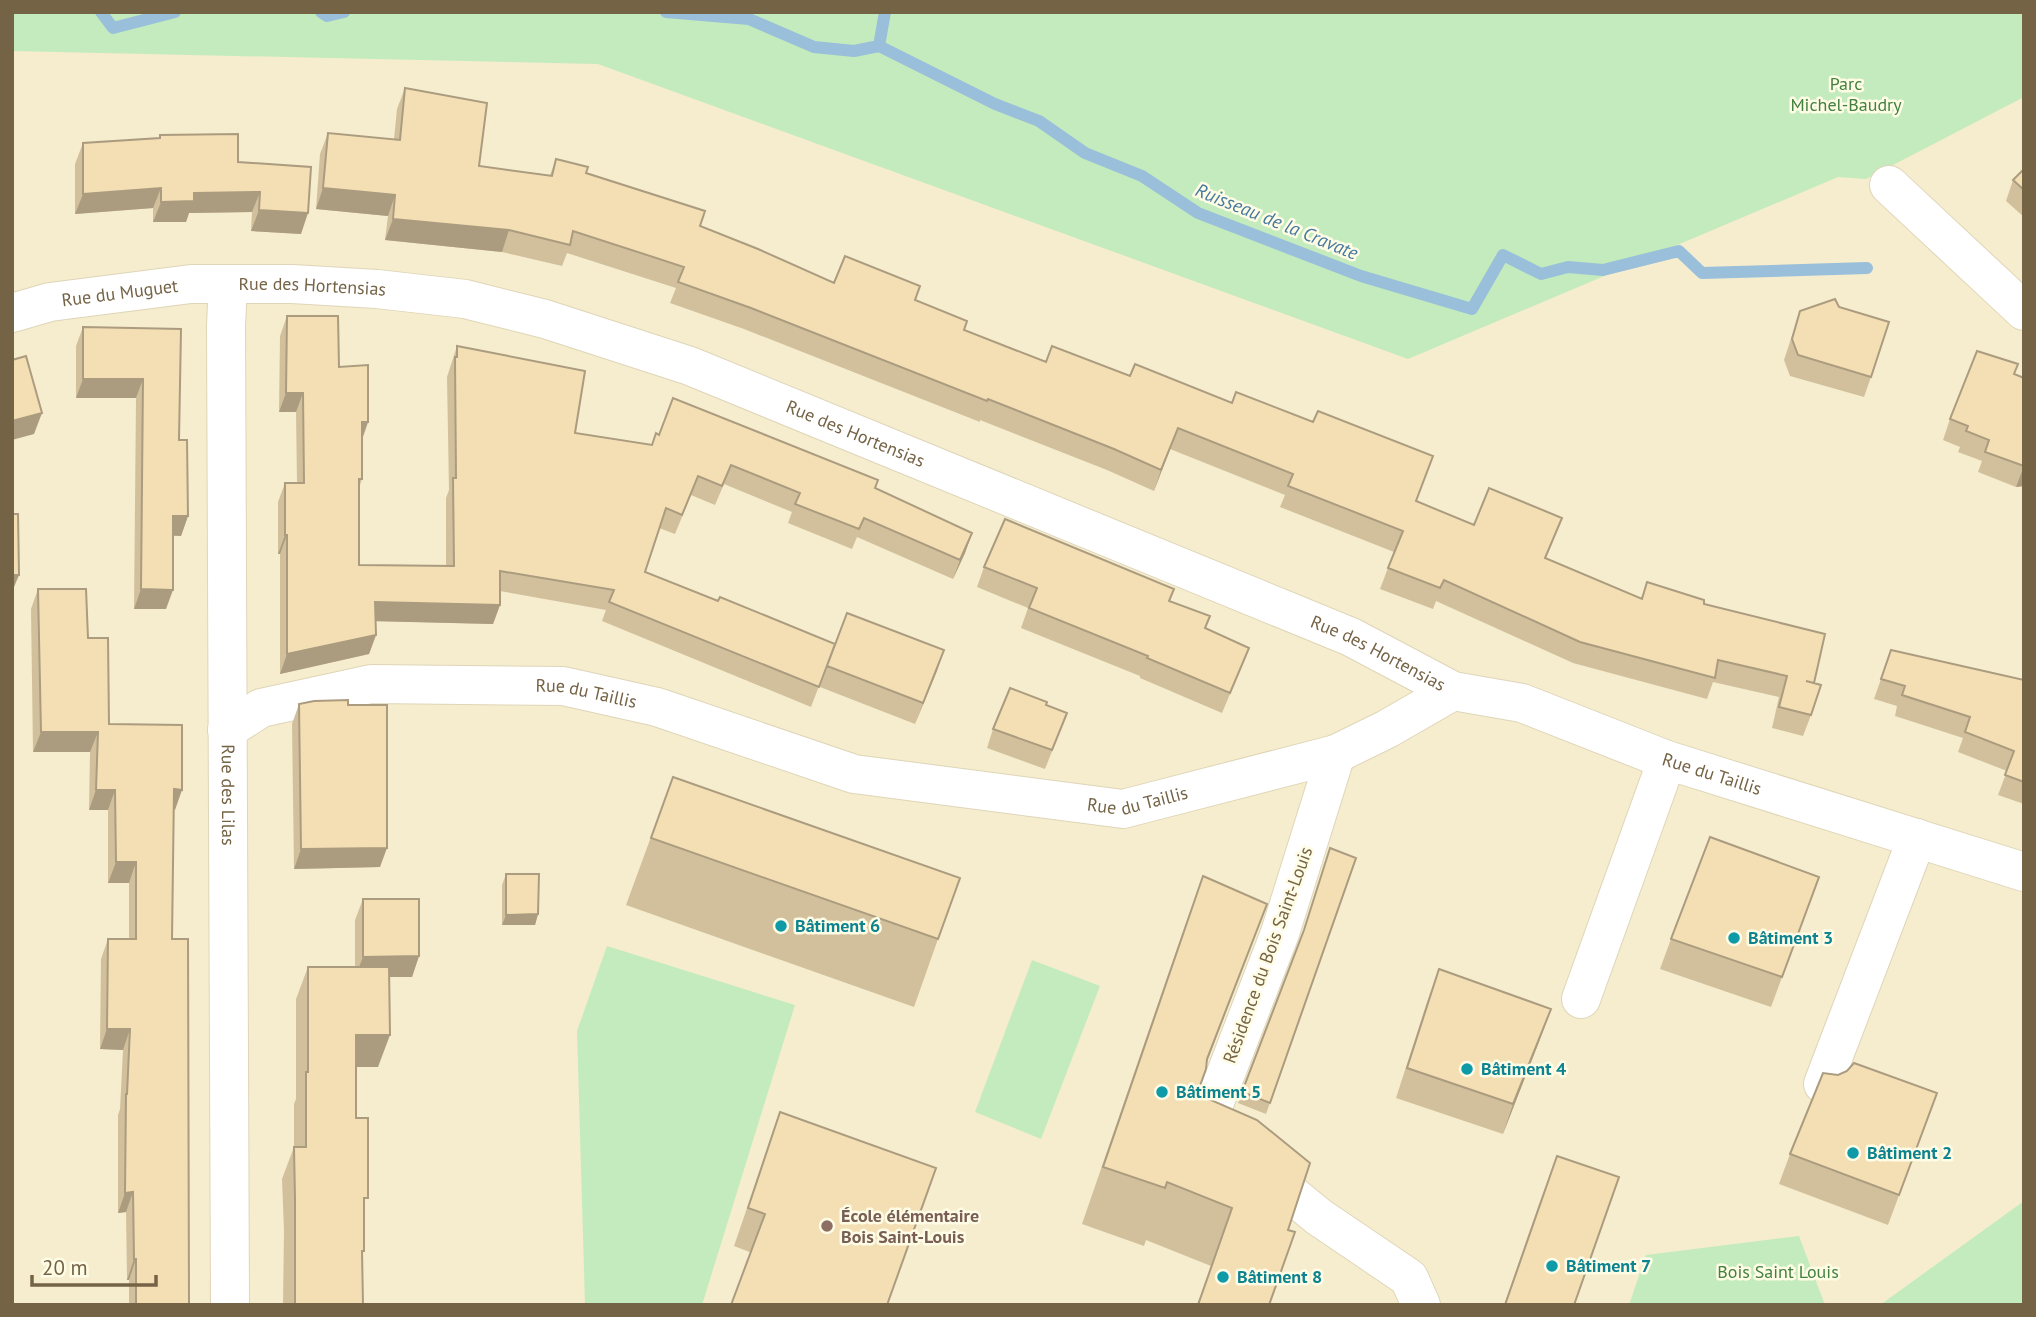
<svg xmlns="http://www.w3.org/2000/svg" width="2036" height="1317" viewBox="0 0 2036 1317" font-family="'PT Sans',sans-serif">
<rect width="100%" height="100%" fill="#fdf9df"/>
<path fill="#f5edcd" d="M12,12H2024V1305H12Z"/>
<path fill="#c4ebbd" d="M12,12H2024V97L1866,179L1838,177L1408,359L598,64L12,51Z
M607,946L795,1005L702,1305H585L577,1031Z
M1032,960L1100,986L1041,1139L975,1112Z
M2024,1201V1305H1880Z
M1799,1236L1825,1305H1629L1646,1255Z"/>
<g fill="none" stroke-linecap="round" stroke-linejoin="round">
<path stroke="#99bfda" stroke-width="12" d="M101,12L113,28L175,12
M321,12L327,16L344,12
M666,12L749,19L814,47L854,51L879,46L995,104L1039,121L1085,153L1142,176L1198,213L1361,276L1472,309L1503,255L1541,274L1568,267L1603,270L1679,251L1702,273L1867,268
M879,46L885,12"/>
<g stroke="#dfd5b8" stroke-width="40">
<g id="minor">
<path d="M1889,185L2024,311"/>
<path id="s1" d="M228,284L226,325L230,1305"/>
<path id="s2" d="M12,313L50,302L191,284H292L377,289L465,299L545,319L690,366L1351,637L1453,691L1522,703L1667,760L2024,872"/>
<path id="s3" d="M227,730L261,708L371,684L563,686L657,707L854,774L1123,809L1336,754L1387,729L1453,691"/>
<path d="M1336,754L1280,933L1206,1125L1319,1217L1409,1278L1421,1305"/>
<path d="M1581,999L1667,760"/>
<path d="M1823,1084L1917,838"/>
</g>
</g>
<use href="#minor" stroke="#fff" stroke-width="38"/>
</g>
<path fill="#d2c09c" d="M405,88L479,166L550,175L556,159L700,226L834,283L920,286L915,300L964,330L1416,501L1474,525L1562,518L1546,558L1641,598L1647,582L1704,604L1814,683L1811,715L1803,736L1772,728L1779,697L1713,682L1707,699L1573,663L1436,601L1433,609L1380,589L1394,552L1280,507L1285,495L1170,449L1154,491L1107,470L980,420V422L744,329L670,303L676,288L567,253L562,266L502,252L385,240L388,216L316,209L320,154L328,133L394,139L397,109Z
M160,135L238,162L301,234L251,231L252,212L189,213L186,222H153V208L75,214V164L83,143L159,138Z
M2024,169V217L2006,201L2013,180Z
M1839,307L1871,377L1864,397L1790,376L1784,360L1800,311Z
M287,316L339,367L368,422L362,440V479L359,488V565L446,566V498L449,490L447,377L457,346L575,433L875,488L972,533L965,553L953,579L857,537L852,549L788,523L792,512L724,484L715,505L691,495L675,534L659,528L645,572L718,601L835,644L811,707L602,621L606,610L500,591V605L493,624L376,621V635L369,654L280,674V554H278V502L285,483H297L296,412H279L280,336Z
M83,327L181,329L179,440L188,516L181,536H173L166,609H134L136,398H76V346Z
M2014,374L2024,378V486L2016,487L1978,472L1982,461L1958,452L1960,447L1943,440L1950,419Z
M984,567L1170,601L1210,616L1205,629L1241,668L1222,713L1140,678V676L1021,628L1028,608L977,587Z
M38,589L88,638L109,724L175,810H174L172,939L189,1305H129V1280H127L126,1212L118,1213V1115L120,1109L123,1050L100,1049L101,959L108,939H129V883H108V810H89L90,752H33L31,609Z
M847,613L944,650L915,724L820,687Z
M1891,650L2024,680V804L1998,795L2007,771L1958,752L1963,738L1895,716L1897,706L1874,699Z
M299,704L348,705L380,867L294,869L292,724Z
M1046,705L1060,731L1045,769L987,748L993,729Z
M673,777L938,939L914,1007L626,905Z
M1356,858L1266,1114L1238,1103L1301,938Z
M506,874L538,914L535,925H502V885Z
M1203,876L1245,962L1206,1063L1197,1094L1288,1230L1269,1305H1197L1211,1266L1146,1240L1144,1246L1082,1224L1182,934Z
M1819,877L1771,1007L1660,969L1671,939Z
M363,899L419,956L412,977H390L378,1067H356V1118L364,1208L362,1257L363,1305H283L284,1231L282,1179L294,1147V1104L296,1099V999L308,967H355V920Z
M1439,969L1540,1039L1503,1134L1396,1098L1428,999Z
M1937,1093L1888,1225L1779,1184L1790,1154Z
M780,1112L887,1305L734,1246Z
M1557,1156L1574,1305H1504L1538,1207Z"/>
<path fill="#ab9c7f" d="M161,188L153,208L75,214L83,194Z
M323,188L395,195L388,216L316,209Z
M260,192L252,212L189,213L186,222H153L161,202L194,193Z
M259,210L308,213L301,234L251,231Z
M393,219L509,230L502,252L385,240Z
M83,379H143L136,398H76Z
M286,393H303L296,412H279Z
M42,413L34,434L12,440V421Z
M362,422H368L361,442Z
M1178,428L1154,491L1161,470Z
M2024,466V486L2016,487Z
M173,516H188L181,536L166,535Z
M972,533L965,553L953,579L960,560Z
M285,535H287L280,554H278Z
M12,575H19L12,592Z
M141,589L173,590L166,609H134Z
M375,602L500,605L493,624L368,621Z
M376,635L369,654L280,674L287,654Z
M944,650L937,671L915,724L923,703Z
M41,732H98L90,752H33Z
M174,789L182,790L175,810L166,809Z
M96,790H115L108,810H89Z
M387,848L380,867L294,869L301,849Z
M116,862H136L129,883H108Z
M1267,904L1245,962L1186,1117L1207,1059Z
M538,914L535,925H502L506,915Z
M419,956L412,977H355L363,957Z
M1551,1009L1540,1039L1503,1134L1513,1104Z
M107,1029H130L123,1050L100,1049Z
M356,1035H390L378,1067H345Z
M133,1192L126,1212L118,1213L125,1193Z
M134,1259H136L129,1280H127Z"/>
<path fill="#f4dfb5" stroke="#ab9c7f" stroke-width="2" d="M405,88L487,103L479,166L552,176L556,159L588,167L586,173L705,211L700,226L758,249L834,283L845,256L920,286L915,300L967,321L964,330L1046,362L1052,346L1130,376L1135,364L1232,403L1236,392L1313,422L1318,411L1433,456L1416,501L1474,525L1489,488L1562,518L1545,558L1642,599L1647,582L1704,600V604L1825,634L1814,683L1806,681L1821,685L1811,715L1779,707L1787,676L1718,660L1715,678L1580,642L1444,580L1440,588L1388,568L1403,531L1288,486L1293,474L1178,428L1161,470L1114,449L988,399L987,401L751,308L678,282L684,267L573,231L570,245L509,230L393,219L395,195L323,188L328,133L400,140Z
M238,134V162L311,167L308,213L259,210L260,192L194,193V201L161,202V188L83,194V143L160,138V135Z
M2024,169V190L2013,180Z
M1835,299L1839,307L1889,322L1871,377L1798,355L1792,339L1800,311Z
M287,316H338L339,367L368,365V422H362V479H359V565L454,566L453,478H456L455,357H457V346L585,371L575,433L652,445L656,433L659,435L673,398L878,480L875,488L972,533L960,560L864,518L859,529L795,504L800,493L731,465L722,486L698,476L682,515L666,508L645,572L718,601L720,597L835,644L819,687L609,602L614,590L500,571V605L375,602L376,635L287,654V535H285V483H304L303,393H286Z
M83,327L181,329L179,440H187L188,516H173V590L141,589L143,379H83Z
M1977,351L2018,364L2014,374L2024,378V466L1985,452L1989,440L1966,431L1968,426L1950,419Z
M26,356L42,413L12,421V360Z
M12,514H18L19,575H12Z
M1005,519L1174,589L1169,601L1210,616L1205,628L1249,648L1230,693L1147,658L1148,656L1029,608L1037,588L984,567Z
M38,589H86L88,638H108L109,724L182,725V790L174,789L172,939H188L189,1305H136V1259H134L133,1192L125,1193L126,1094H127L130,1029H107L108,939H136V862H116L115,790H96L98,732H41Z
M847,613L944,650L923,703L827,666Z
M1891,650L2024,680V782L2005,775L2014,751L1965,732L1970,717L1902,695L1905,686L1881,679Z
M1010,688L1047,702L1046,705L1067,713L1052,750L993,729Z
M348,700V705H387V848L301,849L299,704L314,701Z
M673,777L960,878L938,939L651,838Z
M1710,837L1819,877L1782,977L1671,939Z
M1330,848L1356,858L1270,1103L1242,1092L1304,930Z
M506,874H539L538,914L506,915Z
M1203,876L1267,904L1207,1059L1206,1069L1197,1094L1257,1120L1310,1163L1288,1230L1295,1232L1269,1305H1198L1232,1208L1167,1182L1165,1188L1103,1167Z
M363,899H419V956L363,957Z
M308,967H389L390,1035H356V1118H368V1198H364V1251H362L363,1305H295V1198L294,1147H306V1072H308Z
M1439,969L1551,1009L1513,1104L1407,1068Z
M1854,1063L1937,1093L1899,1195L1790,1154L1823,1073L1838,1075L1847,1071Z
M780,1112L936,1168L887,1305H731L765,1214L748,1208Z
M1557,1156L1619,1177L1574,1305H1505Z"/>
<g fill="#0f9aa8" stroke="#fffce6" stroke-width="2.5">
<circle cx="781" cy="926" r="7"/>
<circle cx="1734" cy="938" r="7"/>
<circle cx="1467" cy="1069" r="7"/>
<circle cx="1162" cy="1092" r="7"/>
<circle cx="1853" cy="1153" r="7"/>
<circle cx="1552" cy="1266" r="7"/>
<circle cx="1223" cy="1277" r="7"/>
</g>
<circle fill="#8d6e63" stroke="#fffce6" stroke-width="2.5" cx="827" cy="1226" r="7"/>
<g text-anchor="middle" stroke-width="5" stroke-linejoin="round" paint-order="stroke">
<g font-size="18" fill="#428140" stroke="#fffce6">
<text x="1846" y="90">Parc<tspan x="1846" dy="21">Michel-Baudry</tspan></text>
<text x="1778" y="1278">Bois Saint Louis</text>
</g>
<g font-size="18" fill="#756346" stroke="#fffce6">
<text dy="6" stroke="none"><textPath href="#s2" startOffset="303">Rue des Hortensias</textPath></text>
<text dy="6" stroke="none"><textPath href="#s2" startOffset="110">Rue du Muguet</textPath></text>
<text dy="6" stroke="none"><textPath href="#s2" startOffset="870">Rue des Hortensias</textPath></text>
<text dy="6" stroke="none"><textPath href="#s2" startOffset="1437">Rue des Hortensias</textPath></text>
<text dy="6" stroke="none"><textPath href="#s3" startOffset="369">Rue du Taillis</textPath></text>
<text dy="6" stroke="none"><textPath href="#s2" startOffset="1794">Rue du Taillis</textPath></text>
<text dy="6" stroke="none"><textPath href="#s1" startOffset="511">Rue des Lilas</textPath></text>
<text dy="6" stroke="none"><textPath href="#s3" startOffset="936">Rue du Taillis</textPath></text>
<text transform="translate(1268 955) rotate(-70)" y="6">Résidence du Bois Saint-Louis</text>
</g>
<g font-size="18" font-weight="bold" fill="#0d838f" stroke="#fffce6" text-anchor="start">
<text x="795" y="932">Bâtiment 6</text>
<text x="1748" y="944">Bâtiment 3</text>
<text x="1481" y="1075">Bâtiment 4</text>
<text x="1176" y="1098">Bâtiment 5</text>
<text x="1867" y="1159">Bâtiment 2</text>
<text x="1566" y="1272">Bâtiment 7</text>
<text x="1237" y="1283">Bâtiment 8</text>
</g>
<g font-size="18" font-weight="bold" fill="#785e54" stroke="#fffce6" text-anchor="start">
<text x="841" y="1222">École élémentaire<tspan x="841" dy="21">Bois Saint-Louis</tspan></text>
</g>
<g font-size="19" font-style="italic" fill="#47799f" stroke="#fffce6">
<text transform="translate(1277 221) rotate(22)" y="7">Ruisseau de la Cravate</text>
</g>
</g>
<rect width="2036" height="1317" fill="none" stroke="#756346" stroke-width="28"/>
<path d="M32 1275v10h124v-10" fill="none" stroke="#756346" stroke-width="3.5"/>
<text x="42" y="1275" font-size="21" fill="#756346" stroke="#fffce6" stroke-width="5" paint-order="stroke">20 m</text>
</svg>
